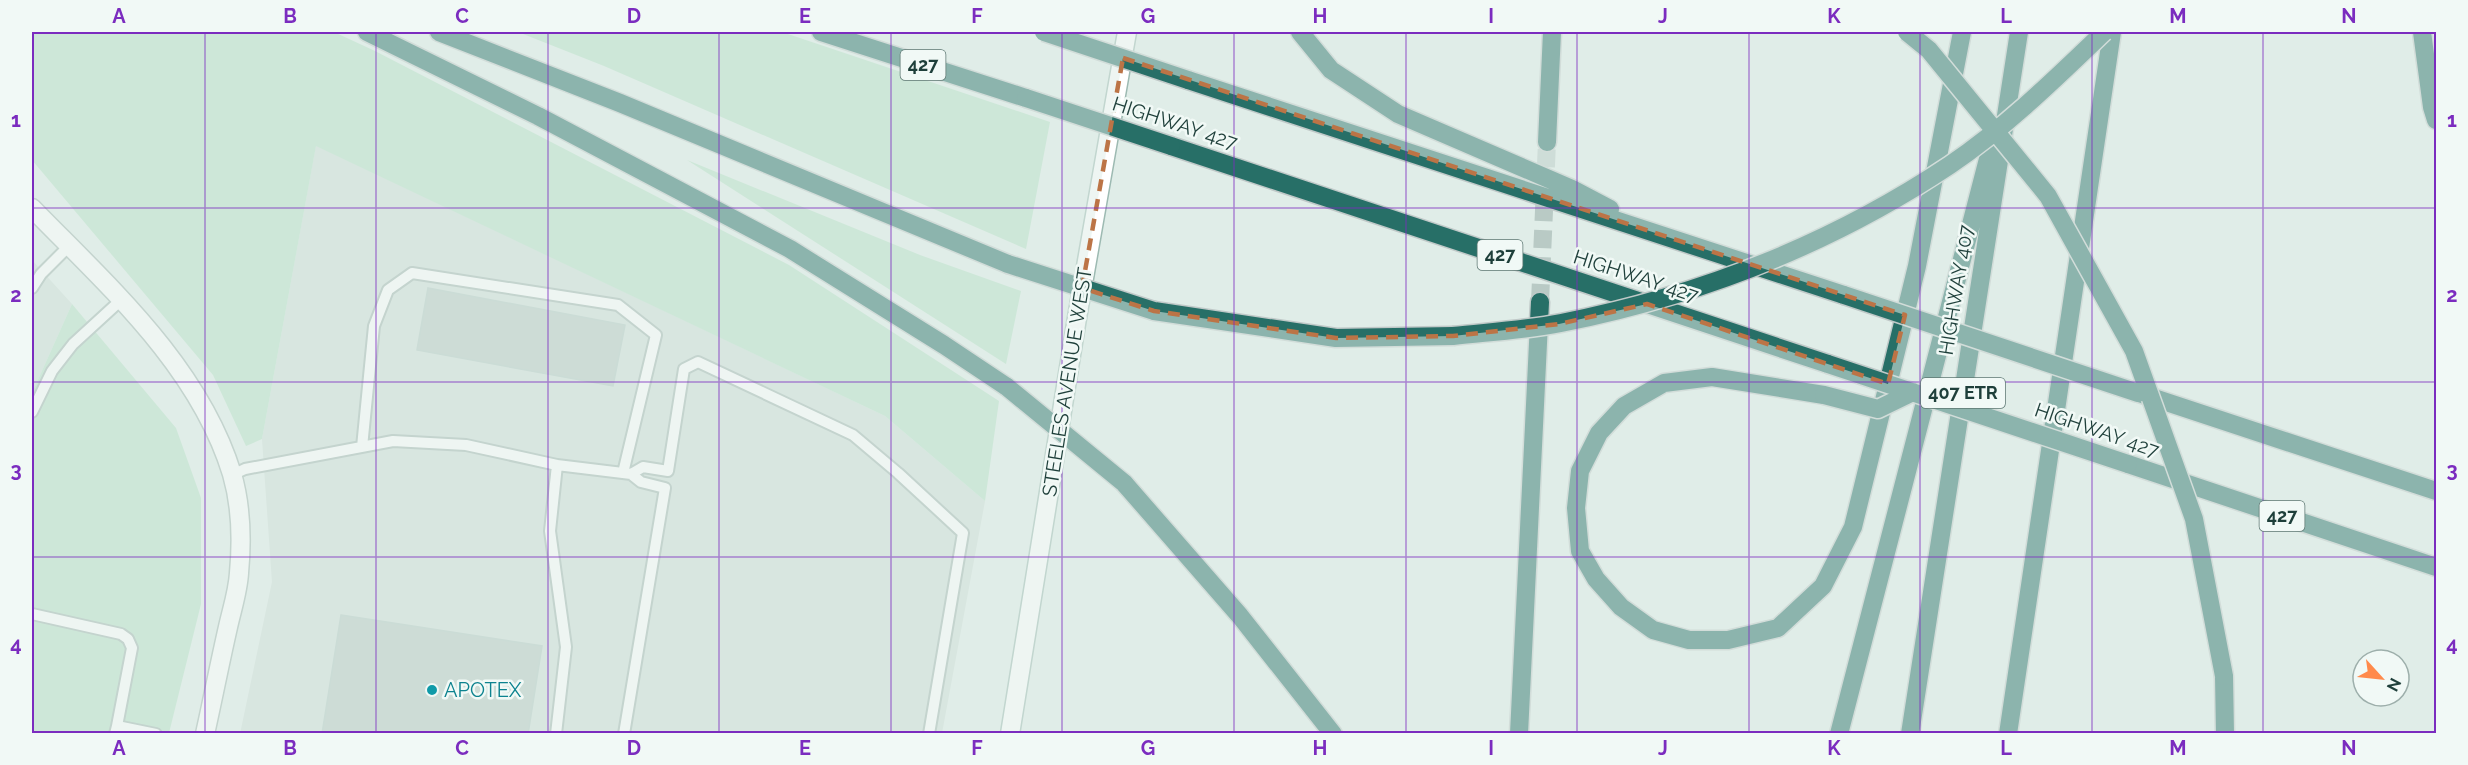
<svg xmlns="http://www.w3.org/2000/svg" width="2468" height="765" viewBox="0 0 2468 765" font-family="Raleway,sans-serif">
<rect width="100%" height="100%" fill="#e0ede8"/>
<path fill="#ceddd7" d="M316,145L885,416L985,501L942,733L240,734L272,582L262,439Z
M32,260L72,304L32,393Z"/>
<path fill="#b6e1c6" d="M32,32H334L375,51L789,265L999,401L985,501L885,416L316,146L262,439L246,446L213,375L32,160Z
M518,32H782L1050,122L1026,249L604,66Z
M687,160L920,255L1021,291L1006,364Z
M72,304L176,428L201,498V604L169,733L32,734V393Z"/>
<path fill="#b5c8c2" stroke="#b1c7c0" stroke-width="1.5" d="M428,288L625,325L613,386L417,350Z
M341,615L542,646L528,734H322Z"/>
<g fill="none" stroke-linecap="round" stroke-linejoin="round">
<path stroke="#b9cac5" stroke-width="18" stroke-dasharray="18 9" stroke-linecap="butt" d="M1540,302L1547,142"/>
<g stroke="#a2b5b0" stroke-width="14">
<path id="lane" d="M32,288L41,274L69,246
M32,412L52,371L73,344L121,300
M362,447L374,326L388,290L412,273L618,305L656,335L623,473
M557,465L631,474L641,482L665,488L624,734
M631,474L643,467L668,471L684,369L698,362L853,435L898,473L963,533L929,734
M232,475L245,469L393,441L466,445L557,465L550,531L566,647L556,734
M32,614L121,634L128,639L132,648L117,726
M115,734L117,726L156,734"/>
</g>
<g stroke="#a2b5b0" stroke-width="21">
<path id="street" d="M32,208C108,286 199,366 232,474C241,505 242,541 239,573C238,591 232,609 228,627C220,662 213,698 205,734"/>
</g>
<g stroke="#9dbab2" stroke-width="21">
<path id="secondary" d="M1010,734L1077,318L1127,32"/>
</g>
<g stroke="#c0c9c8" stroke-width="21">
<path id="highway" d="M367,32L538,116L790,249L944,345L1007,387
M439,32L620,103L1008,264
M821,32L1026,98
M1300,32L1331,70L1398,114L1572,189L1610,209
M2422,32L2432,107L2436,120
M1188,80L1844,295
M1547,142L1552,32
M1171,146L1828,364
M1154,311L1336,338L1453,336
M2139,393L2436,491
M1824,395L1712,377L1664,383L1624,406L1599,433L1580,471L1576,508L1580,551L1596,579L1621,607L1653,630L1689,640H1728L1778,628L1823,586L1853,527L1917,266L1962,32
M2128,464L2436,567
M1124,483L1240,616L1333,734
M2224,676L2225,734
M1519,734L1540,302
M1839,734L1989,155
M1910,734L2019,32
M2008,734L2112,32"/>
</g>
<use href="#lane" stroke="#fff" stroke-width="10"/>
<use href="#street" stroke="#fff" stroke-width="18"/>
<use href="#secondary" stroke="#fff" stroke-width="18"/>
<use href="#highway" stroke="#276f67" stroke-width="18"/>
<g stroke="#c0c9c8" stroke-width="21" stroke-linecap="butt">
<path id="highway-bridge" d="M1044,32L1188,80
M1907,32L1929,50L2048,196L2134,351L2194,519L2224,676
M1026,98L1171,146
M1008,264L1154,311
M1844,295L2138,393
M1453,336C1489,332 1526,330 1561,323C1702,295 1830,245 1950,165C2006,127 2055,79 2104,32
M1828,364L2128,464
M1007,387L1124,483
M1824,395L1878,409L1913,392"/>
</g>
<use href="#highway-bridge" stroke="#276f67" stroke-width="18"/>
</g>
<path d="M0 0H2468V765H0ZM1123,58L1905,315L1888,384L1647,304L1559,324L1453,336L1336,338L1154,311L1082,288Z" fill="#e0ede8" fill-opacity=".55" fill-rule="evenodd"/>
<path fill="none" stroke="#bc7446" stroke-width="4.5" stroke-dasharray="12 8" stroke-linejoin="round" d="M1123,58L1905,315L1888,384L1647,304L1559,324L1453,336L1336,338L1154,311L1082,288Z"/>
<path fill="none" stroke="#7b2cbf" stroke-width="1.5" stroke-opacity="0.55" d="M205,32V734M376,32V734M548,32V734M719,32V734M891,32V734M1062,32V734M1234,32V734M1406,32V734M1577,32V734M1749,32V734M1920,32V734M2092,32V734M2263,32V734M32,208H2436M32,382H2436M32,557H2436"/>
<circle fill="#0f9aa8" stroke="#f1f9f6" stroke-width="2" cx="432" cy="690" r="6"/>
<g text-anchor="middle" stroke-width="5" stroke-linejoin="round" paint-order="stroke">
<g fill="#f1f9f6" stroke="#5d7772" stroke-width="1.5">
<rect x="900.5" y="50" width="45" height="30" rx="4.5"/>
<rect x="1477.5" y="240" width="45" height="30" rx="4.5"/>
<rect x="1921" y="378" width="84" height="30" rx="4.5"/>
<rect x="2259.5" y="501" width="45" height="30" rx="4.5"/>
</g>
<g font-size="18" font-weight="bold" fill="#1e3f3a">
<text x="923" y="71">427</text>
<text x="1500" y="261">427</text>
<text x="1963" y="399">407 ETR</text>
<text x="2282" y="522">427</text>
</g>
<g font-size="20" fill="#1e3f3a" stroke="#f1f9f6">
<text transform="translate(1175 123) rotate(18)" y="7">HIGHWAY 427</text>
<text transform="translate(1636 276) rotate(18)" y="7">HIGHWAY 427</text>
<text transform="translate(1956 290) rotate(-81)" y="7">HIGHWAY 407</text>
<text transform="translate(1067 382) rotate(-81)" y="7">STEELES AVENUE WEST</text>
<text transform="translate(2097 430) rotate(19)" y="7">HIGHWAY 427</text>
</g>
<g font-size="20" fill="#0d838f" stroke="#f1f9f6" text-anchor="start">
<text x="444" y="697">APOTEX</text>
</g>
</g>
<rect width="2468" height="765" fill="none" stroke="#f1f9f6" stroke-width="66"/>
<g transform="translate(2381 678) rotate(117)"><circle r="28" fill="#f1f9f6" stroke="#9dafab" stroke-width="1.5"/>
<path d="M0-4.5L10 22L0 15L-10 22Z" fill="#ff8a4b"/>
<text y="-9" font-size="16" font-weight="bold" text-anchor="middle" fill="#1e3f3a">N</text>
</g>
<rect x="33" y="33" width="2402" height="699" fill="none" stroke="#7b2cbf" stroke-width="2"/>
<g font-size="20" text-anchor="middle" font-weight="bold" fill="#7b2cbf">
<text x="119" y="23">A</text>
<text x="290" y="23">B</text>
<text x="462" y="23">C</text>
<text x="634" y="23">D</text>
<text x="805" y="23">E</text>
<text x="977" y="23">F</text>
<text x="1148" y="23">G</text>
<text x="1320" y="23">H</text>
<text x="1491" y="23">I</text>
<text x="1663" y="23">J</text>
<text x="1834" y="23">K</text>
<text x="2006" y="23">L</text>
<text x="2178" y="23">M</text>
<text x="2349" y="23">N</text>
<text x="16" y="127">1</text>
<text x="2452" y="127">1</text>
<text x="16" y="302">2</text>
<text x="2452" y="302">2</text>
<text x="16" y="477">3</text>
<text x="2452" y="477">3</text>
<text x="16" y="651">4</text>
<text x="2452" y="651">4</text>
<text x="119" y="755">A</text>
<text x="290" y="755">B</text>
<text x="462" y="755">C</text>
<text x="634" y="755">D</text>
<text x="805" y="755">E</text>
<text x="977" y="755">F</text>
<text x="1148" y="755">G</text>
<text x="1320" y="755">H</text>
<text x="1491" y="755">I</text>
<text x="1663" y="755">J</text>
<text x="1834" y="755">K</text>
<text x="2006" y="755">L</text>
<text x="2178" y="755">M</text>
<text x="2349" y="755">N</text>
</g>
</svg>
